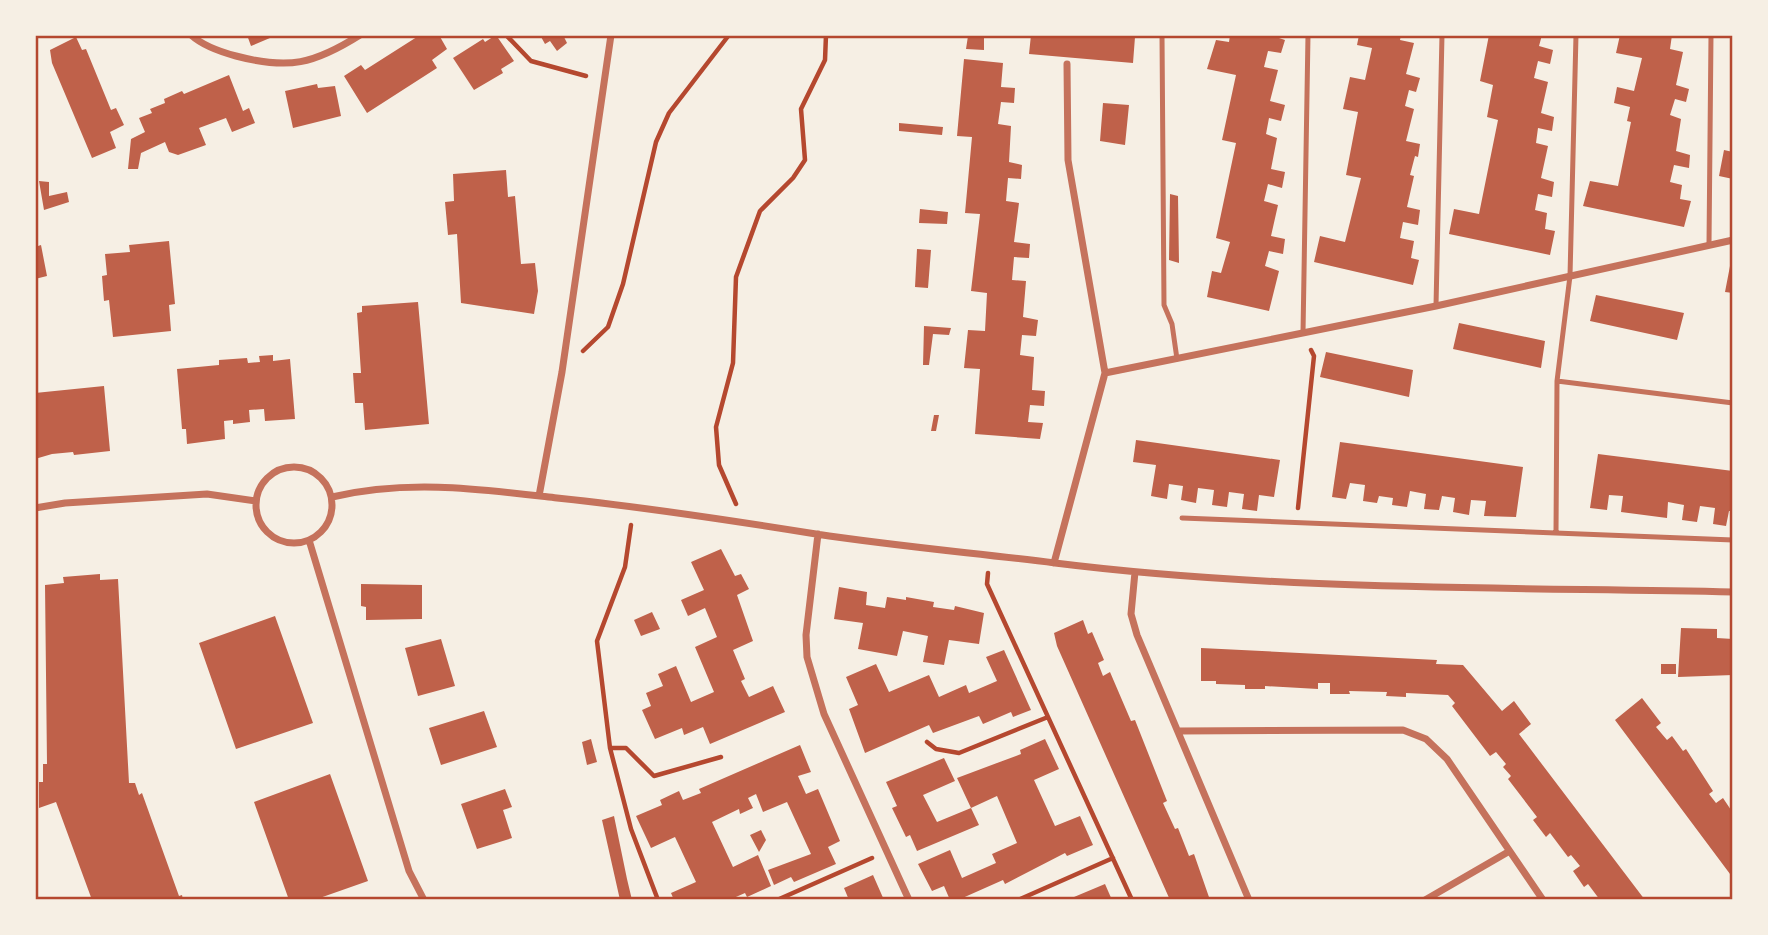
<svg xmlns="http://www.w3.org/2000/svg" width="1768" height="935" viewBox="0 0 1768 935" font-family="'Fira Sans Condensed',sans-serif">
<rect width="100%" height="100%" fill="#f6efe4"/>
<path fill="#bf614a" d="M247,35H277L251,46Z
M420,35H439L447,49L432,60L437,68L367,113L344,76L361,65L365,70Z
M496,35L514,61L501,69L503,73L474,90L453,58L483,39L485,42Z
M540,35H563L567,43L557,51L550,41L545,44Z
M1031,35L1135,37L1133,63L1029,54Z
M1230,35H1270L1285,40L1281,53L1268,51L1264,67L1278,70L1270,101L1285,105L1281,121L1269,118L1266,134L1277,138L1271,169L1285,172L1282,188L1268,184L1264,201L1278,205L1271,236L1285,239L1283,254L1269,251L1265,266L1279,271L1269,311L1207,297L1212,271L1221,273L1230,242L1216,238L1236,143L1222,140L1236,75L1207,69L1216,40L1229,42Z
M1359,35H1401L1400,40L1414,43L1406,74L1420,78L1416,92L1409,90L1405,106L1414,109L1406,141L1420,144L1418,157L1415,156L1410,175L1414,176L1407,207L1420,210L1418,225L1403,222L1400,238L1414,241L1411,258L1419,260L1413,285L1314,262L1320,236L1345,242L1361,178L1346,175L1358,112L1343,109L1350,77L1365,80L1372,48L1357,45Z
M1489,35H1542L1539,46L1553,50L1550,64L1538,61L1534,78L1548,82L1541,113L1554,117L1552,131L1538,128L1536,143L1548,146L1541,178L1554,182L1552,197L1538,194L1535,210L1547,213L1545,229L1555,231L1550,255L1449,234L1454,209L1479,214L1498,120L1487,117L1493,85L1480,81Z
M1620,35H1672L1670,49L1683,52L1676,85L1689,89L1686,102L1675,99L1670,115L1681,119L1676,151L1690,155L1689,168L1674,165L1670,182L1682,185L1680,199L1691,201L1684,227L1583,206L1590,181L1618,186L1631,122L1627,121L1630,107L1614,103L1617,87L1634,91L1642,58L1616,53Z
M968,36L984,37V50L966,49Z
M76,37L82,50L86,49L111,110L116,108L124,125L110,132L116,148L92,158L52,63L50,50Z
M964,59L1003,63L1001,87L1015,88L1014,103L1001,102L998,124L1011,126L1009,162L1022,165L1021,179L1008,178L1006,201L1019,203L1014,242L1030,244L1029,258L1014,257L1012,280L1026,281L1023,317L1038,320L1036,336L1022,335L1020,355L1034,357L1032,390L1045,391L1044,406L1030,405L1028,422L1043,423L1040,439L975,434L980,369L964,368L968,330L985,331L987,293L971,291L980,214L965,213L972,137L957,136Z
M229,75L243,111L249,108L255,123L232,132L226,118L199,128L206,145L178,155L169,152L165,142L141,153L138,169H128L131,139L145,132L139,118L152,113L150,109L165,103L164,99L182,91L184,94Z
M317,84L318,88L335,86L341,116L293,128L285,91Z
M1103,103L1129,105L1125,145L1100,141Z
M899,123L943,127L942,135L899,131Z
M1724,150L1733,152V179L1719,176Z
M506,170L508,197L515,196L521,264L535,263L538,291L534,314L461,303L457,234L448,235L445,202L454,201L453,174Z
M39,181L49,182V196L67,192L69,202L44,210Z
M1170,194L1178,196L1179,263L1169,260Z
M920,209L948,212L947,224L919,223Z
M169,241L175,304L169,305L171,331L113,337L109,300L104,301L102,276L107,275L105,254L130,252L129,245Z
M41,245L47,276L35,279V247Z
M917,249L931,250L928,288L915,287Z
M1730,266H1733V293L1725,292Z
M1596,295L1684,313L1677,340L1590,321Z
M418,302L429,424L365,430L363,403H355L353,373H361L357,313L362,312V306Z
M1459,323L1545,341L1541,368L1453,349Z
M924,326L951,328L949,335L933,334L929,365H923Z
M1326,352L1413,370L1409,397L1320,377Z
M273,355V361L290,359L295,419L265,421L264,409L249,410L250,422L233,424V420L224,421L225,439L187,444L186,429H182L177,369L219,365V360L247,358L248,363L260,362L259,356Z
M104,386L110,451L74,455L73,452L52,454L35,459V393Z
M934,415H939L936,431H931Z
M1136,440L1280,460L1274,497L1259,495L1257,511L1242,509L1244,494L1229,492L1227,507L1212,505L1214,490L1198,488L1196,503L1181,500L1183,486L1169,484L1167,499L1151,496L1156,465L1133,462Z
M1340,442L1523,467L1516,517L1484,516L1486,501L1471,500L1469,515L1453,512L1455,498L1442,496L1439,510L1424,509L1426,494L1410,491L1407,507L1392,505L1393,498L1379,496L1377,503L1363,501L1365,485L1350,483L1346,499L1332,497Z
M1598,454L1733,471V511H1729L1726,526L1713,524L1715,508L1700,506L1697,522L1682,520L1684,505L1668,502L1667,518L1621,512L1623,496L1609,495L1607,510L1590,508Z
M721,549L735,576L741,574L749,589L737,595L753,641L733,650L745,679L741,681L749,697L773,686L785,712L710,744L703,727L684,735L682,728L655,739L642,710L651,706L646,693L663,686L658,674L676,666L691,702L714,692L695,647L717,637L705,608L688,616L681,600L704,590L691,562Z
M100,574V580L118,579L129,783H135L139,795L142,793L179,896L182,895L183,900H92L56,802L39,808V782H43V764H47L45,585L64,583L63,577Z
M361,584L422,585V619L366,620V607L361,606Z
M839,587L867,592L866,605L885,608L887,597L906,600V597L934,602L933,607L954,610L955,606L984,613L979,644L949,640L944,665L923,662L928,636L903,631L897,656L858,649L863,623L834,619Z
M652,612L660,629L641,636L634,620Z
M275,616L313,723L236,749L199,643Z
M1083,620L1088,634L1092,632L1104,660L1098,663L1103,676L1110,672L1131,721L1135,720L1167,801L1163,803L1175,829L1178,828L1189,856L1194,854L1210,900H1170L1057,646L1054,633Z
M1681,628L1717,629V638L1733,639V675L1678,677Z
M441,639L455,686L418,696L405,648Z
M1201,648L1437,660L1436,664L1463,665L1502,711L1514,701L1531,724L1519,734L1645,900H1600L1588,884L1584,887L1573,871L1580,866L1571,855L1568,857L1550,833L1546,837L1533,820L1537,817L1508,779L1511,776L1503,767L1506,764L1496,752L1490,756L1452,706L1455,703L1448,695L1406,693V697L1386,696L1387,692L1349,691L1350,694H1330V683H1318V689L1265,686V689H1245V685L1216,684V681H1201Z
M1004,650L1031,710L1013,717L1011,712L983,724L979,716L933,733L929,725L865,753L849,709L858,705L846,677L876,664L889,692L929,675L939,697L966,685L969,693L997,681L986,657Z
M1661,664H1676V674H1661Z
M1642,698L1661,723L1656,727L1667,740L1672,736L1683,751L1686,749L1713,791L1709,794L1716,803L1723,798L1733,813V878L1615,720Z
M484,711L497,747L441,765L429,728Z
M591,739L597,762L587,765L582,742Z
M1045,739L1059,769L1034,780L1055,826L1080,816L1093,845L1067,856L1065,853L1005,884L1003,880L958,900H950L944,886L932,891L918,864L950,850L962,878L996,863L992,854L1017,843L997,796L971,808L957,778L1021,754L1020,750Z
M800,745L811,772L798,776L806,794L818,789L840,841L828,847L836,864L794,882L791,877L774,885L768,870L811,854L787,802L763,812L756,794L748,798L753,808L740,814L739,809L712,822L733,867L758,855L771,886L747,897L745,893L729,900H674L671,893L696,882L675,837L651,848L636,816L662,805L660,800L679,791L683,800L701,793L699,789Z
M944,758L955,781L923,795L937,822L971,808L979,825L917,851L910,835L906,837L892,808L897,806L886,782Z
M330,774L368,881L314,900H289L254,802Z
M505,789L512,807L503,810L512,838L477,849L461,804Z
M614,816L627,879L632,900H620L602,820Z
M761,830L766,840L759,852L750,835Z
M873,875L884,900H849L844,888Z
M1105,884L1112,900H1076L1074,897Z"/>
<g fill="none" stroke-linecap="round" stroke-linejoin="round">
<path stroke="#b5482f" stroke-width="4.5" d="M506,35L531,61L586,76
M583,351L608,327L623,284L656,142L669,113L729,35
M736,504L719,465L716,427L733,363L736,277L760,211L793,178L805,160L801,109L825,60L826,35
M1298,508L1314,356L1311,350
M631,525L625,567L597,641L610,748L631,829L658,900
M988,573L987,584L1132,900
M927,742L936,749L959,753L1048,717
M610,748H626L654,776L721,757
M777,900L872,858
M1018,900L1113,858"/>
<path stroke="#c5725c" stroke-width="5" d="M1162,35L1164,305L1172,324L1177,359
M1576,35L1570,276L1557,381L1733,403
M1709,244L1711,35
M1436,306L1442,35
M1303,333L1308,35
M1182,518L1733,540
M1556,533L1557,381"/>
<path stroke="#c5725c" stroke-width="7" d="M191,35C202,45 221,52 236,56C289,70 314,64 360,35
M1105,373L1436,306L1733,240
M256 505a38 38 0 1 1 76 0a38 38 0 1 1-76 0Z
M539,496L562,372L611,35
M332,497C408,479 480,489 557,498C643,507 729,520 816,534C895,546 975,553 1055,563C1279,591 1507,587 1733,592
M35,508L65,503L207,494L256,501
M818,534L806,635L807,657L824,714L909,900
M309,540L409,871L424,900
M1054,563L1105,373L1068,160L1067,64
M1135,572L1131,614L1137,635L1249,900
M1179,731L1403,730L1426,739L1447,759L1543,900
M1425,900L1508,852"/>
</g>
<rect width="1768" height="935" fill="none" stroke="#f6efe4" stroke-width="74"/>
<rect x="37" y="37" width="1694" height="861" fill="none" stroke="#b5482f" stroke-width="2.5"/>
</svg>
